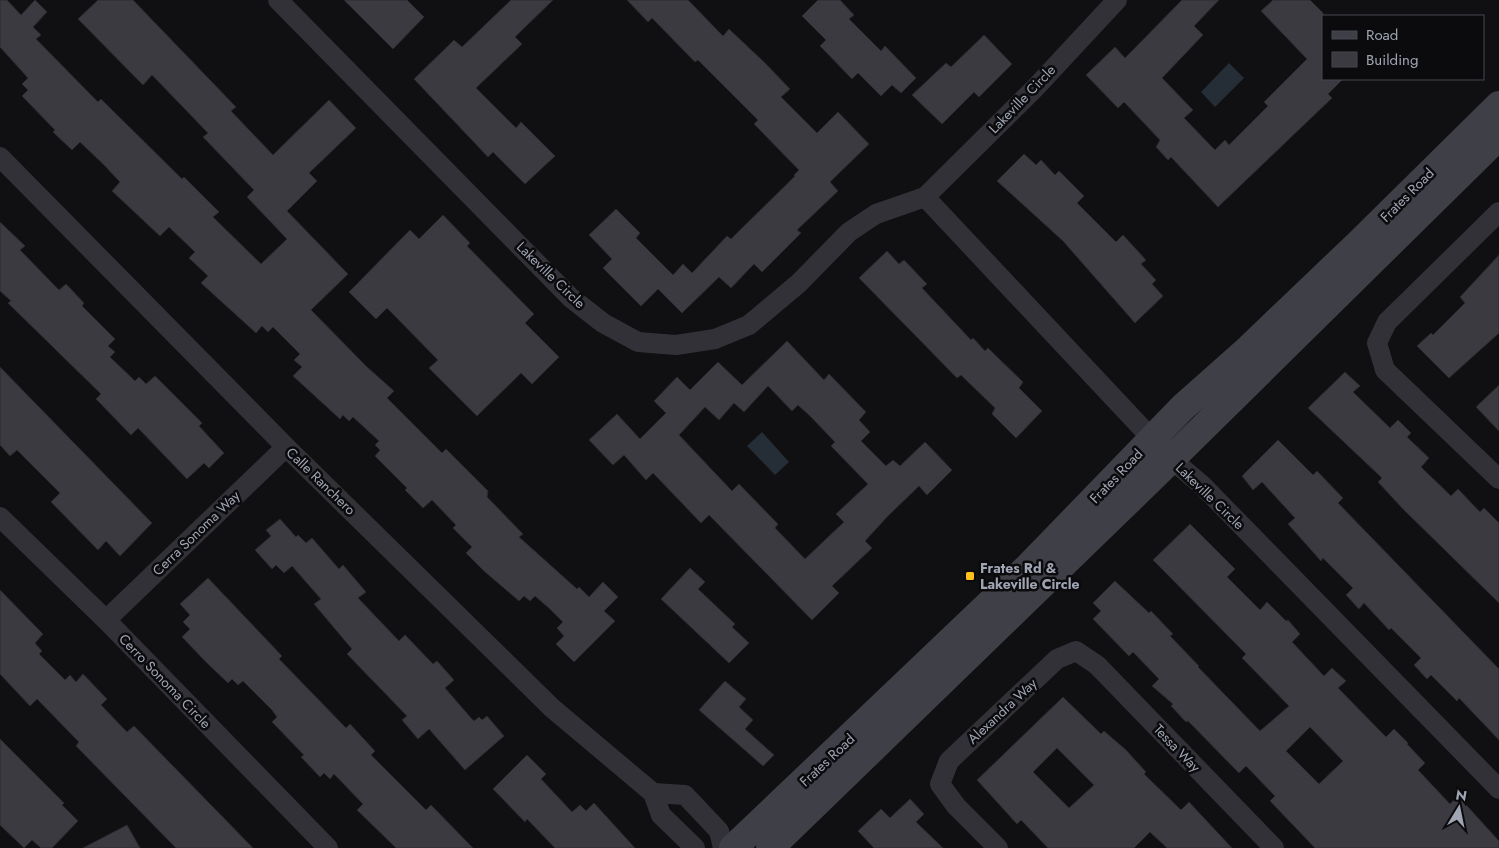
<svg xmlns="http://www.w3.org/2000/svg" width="1499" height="848" viewBox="0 0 1499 848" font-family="Jost,sans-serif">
<rect width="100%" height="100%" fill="#101012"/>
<path fill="#252e36" d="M1229,63L1244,78L1215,107L1201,92Z
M762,432L789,462L775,475L747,446Z"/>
<path fill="#3a3a40" stroke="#2a2a2e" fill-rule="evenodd" d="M0,0H7L21,15L35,0L47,12L33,27L41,35L36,39L98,102L101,99L182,179L184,177L219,212L213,217L261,264L287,239L247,197L254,190L203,137L208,133L152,75L143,85L78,19L98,0H133L236,107L231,111L273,155L329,100L356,128L309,173L317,181L287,211L348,274L311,310L367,367L394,391L387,398L442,453L446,449L488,491L487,497L523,534L519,537L577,589L579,587L589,597L603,582L618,597L604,611L615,621L574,662L556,644L564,636L557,628L563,622L550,609L535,596L530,601L524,596L519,601L484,571L466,553L472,547L453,528L456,525L432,500L423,508L405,490L407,488L375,456L380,450L375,445L379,441L353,417L349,421L343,415L340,419L293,376L302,367L294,360L300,354L273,327L268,332L262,326L256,333L201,283L208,276L189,258L195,252L169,227L160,236L112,191L120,182L104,165L80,142L72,150L53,132L55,130L22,96L28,90L22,84L28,78L0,47Z
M344,0H407L424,17L393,49Z
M511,0H553L515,37L522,44L476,88L516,128L521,122L555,156L525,184L493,152L488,157L414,79L454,40L462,47Z
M627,0H688L723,36L729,29L765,63L790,89L781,97L817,133L838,112L869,144L830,182L838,191L797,230L801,233L762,272L754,264L731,288L719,277L682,313L658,289L641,306L603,268L612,259L589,235L616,209L640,233L636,238L673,275L683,264L692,273L727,236L731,239L795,176L794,175L799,170L754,124L758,120L698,60L695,62L652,18L648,22Z
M818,0H840L854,15L849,19L881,51L885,46L916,78L901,93L892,85L881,96L858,73L852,79L820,46L826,40L802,16Z
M1182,0H1219L1194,26L1203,35L1162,78L1193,110L1184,118L1215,150L1225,140L1229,145L1268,106L1264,102L1307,59L1261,11L1273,0H1310L1323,13V79H1343L1328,94L1332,98L1218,207L1171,157L1168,160L1156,147L1160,140L1124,102L1118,108L1086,75L1115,47L1125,58Z
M984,35L1012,64L979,97L974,92L942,124L912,95L946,63L951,67Z
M1024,154L1036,165L1041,160L1055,175L1059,171L1084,196L1077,203L1116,242L1123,235L1146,260L1141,264L1156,280L1152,284L1163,296L1135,323L1063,241L997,181Z
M443,215L470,243L467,246L534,314L525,323L559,357L532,384L521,373L477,416L429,368L438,360L387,308L376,319L349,292L410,230L419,239Z
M0,222L25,246L20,250L59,290L66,284L84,303L82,306L115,339L108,346L115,352L110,357L135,381L139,377L146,384L155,376L202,423L199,426L224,453L209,468L204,463L187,479L138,428L131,435L96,399L101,394L8,303L11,301L0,291Z
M887,251L899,264L904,260L927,284L922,288L971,340L973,338L985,351L988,348L1023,382L1019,388L1042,411L1016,438L992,414L995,408L961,375L957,378L859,278Z
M1499,255V333L1449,378L1417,346L1431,333L1433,335L1465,303L1460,297Z
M787,341L824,380L829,374L866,412L859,420L870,432L861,441L886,466L893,460L900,466L925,442L952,470L927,495L919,486L887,517L865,541L872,548L832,586L839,593L812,620L709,515L701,523L653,473L646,480L624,455L613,465L589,440L617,414L640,439L666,413L654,401L677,377L690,390L718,362L742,385ZM768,386L792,411L798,405L810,416L835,442L831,446L868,484L836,514L844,522L805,559L775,528L778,524L739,484L732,491L679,435L705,407L719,420L734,403L744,412Z
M0,367L152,523L120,556L106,541L98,550L51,502L60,493L17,450L10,456L0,445Z
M1345,372L1360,386L1353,392L1390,428L1398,420L1411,433L1407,437L1429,458L1421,467L1451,496L1458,489L1480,512L1484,508L1499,523V603L1403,509L1378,482L1382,478L1308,408Z
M1499,385V431L1476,407Z
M1278,440L1313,475L1317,471L1343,498L1338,503L1499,669V740L1459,698L1457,701L1431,675L1427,679L1414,665L1421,658L1391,628L1389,630L1364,603L1359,609L1346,595L1353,588L1323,558L1321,561L1288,524L1295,518L1262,482L1253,490L1242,476Z
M280,519L296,537L298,535L306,543L312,538L339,569L343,565L366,592L358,598L399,641L405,635L433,664L437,661L454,680L445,688L471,718L474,721L479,717L482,720L487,716L504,736L465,770L429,729L418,739L402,720L407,716L347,654L352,649L314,604L321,599L292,566L284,573L276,565L272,569L255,550L271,536L266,530Z
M1190,524L1235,569L1227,577L1260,610L1267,602L1286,621L1288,620L1300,634L1292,642L1324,676L1332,668L1346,681L1338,688L1386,737L1394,729L1408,743L1407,744L1425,763L1418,770L1450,804L1458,796L1499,841V848H1315L1270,801L1275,796L1246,766L1239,773L1188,721L1186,722L1171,706L1173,704L1152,686L1159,679L1133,652L1129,656L1093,619L1101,611L1093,603L1115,581L1149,613L1151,611L1173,634L1170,636L1199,666L1198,667L1260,731L1289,706L1242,658L1246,654L1153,560ZM1310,727L1343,761L1319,784L1286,751Z
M690,568L705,582L698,589L735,624L732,627L749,643L729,663L661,599Z
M208,578L282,656L279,659L346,728L350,724L375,751L371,755L426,810L431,805L473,848H396L357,810L363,804L334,774L330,779L324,773L320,777L301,757L304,755L272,722L277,717L272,710L243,681L238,685L232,679L228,683L207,663L182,637L190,629L183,622L190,615L180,604Z
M0,590L43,634L35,643L42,651L39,654L65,680L70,675L76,682L83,674L107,699L101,705L127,732L134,726L253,848H176L76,746L79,742L37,699L30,706L0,674Z
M725,681L746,699L739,707L753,720L745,729L774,755L763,766L699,710Z
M1063,697L1101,734L1104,731L1126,750L1146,772L1144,774L1181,810L1189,802L1232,848H1167L1150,832L1134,848H1048L1021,820L1017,824L977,780ZM1057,748L1094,785L1069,808L1033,772Z
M0,739L64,803L62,805L78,821L52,848H41L32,840L24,848L0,825Z
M527,755L546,774L541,779L572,812L580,805L586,811L594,803L635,848H555L527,819L525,822L493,789Z
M910,799L924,814L916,822L943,848H874L858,831L881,809L890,818Z
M127,825L140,848H83Z"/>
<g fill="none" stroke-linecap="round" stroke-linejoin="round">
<path stroke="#313137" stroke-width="20" d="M278,0L571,298L603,323L638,342L676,345L715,339L749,325L799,283L849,232L876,214L925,197L1036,87L1117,0
M0,157L286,447L552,708L653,793L661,815L695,848
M925,197L1171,459L1202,485L1499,789
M1499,212L1387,322L1377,343L1385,370L1499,479
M0,517L106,620L328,848
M106,620L286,447
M653,793L685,795L719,831L723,848
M998,848L956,806L940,784L949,761L1057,659L1076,651L1097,665L1274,848"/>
<path stroke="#3f4047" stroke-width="28" d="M733,848L1027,568L1183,407L1245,352L1358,244L1499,105
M770,848L1152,478L1499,136"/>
</g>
<rect fill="#ffc01b" stroke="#0b0b0d" stroke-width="2" x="965" y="571" width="10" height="10" rx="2.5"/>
<g text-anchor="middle" stroke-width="5" stroke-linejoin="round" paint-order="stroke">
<g font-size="14" fill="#a0a5b4" stroke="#0b0b0d">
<text transform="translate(1022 99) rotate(-46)" y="5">Lakeville Circle</text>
<text transform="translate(1407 195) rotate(-45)" y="5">Frates Road</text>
<text transform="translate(551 275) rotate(44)" y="5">Lakeville Circle</text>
<text transform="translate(1116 476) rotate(-46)" y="5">Frates Road</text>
<text transform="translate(321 481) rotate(44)" y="5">Calle Ranchero</text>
<text transform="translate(1210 496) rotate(44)" y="5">Lakeville Circle</text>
<text transform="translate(196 533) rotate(-44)" y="5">Cerra Sonoma Way</text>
<text transform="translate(165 681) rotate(46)" y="5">Cerro Sonoma Circle</text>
<text transform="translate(1002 711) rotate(-43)" y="5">Alexandra Way</text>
<text transform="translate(1177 748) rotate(46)" y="5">Tessa Way</text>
<text transform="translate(827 760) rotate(-43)" y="5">Frates Road</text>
</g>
<g font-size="14" font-weight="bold" fill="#a0a5b4" stroke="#0b0b0d" text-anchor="start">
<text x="980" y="573">Frates Rd &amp;<tspan x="980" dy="16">Lakeville Circle</tspan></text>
</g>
</g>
<rect x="1322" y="15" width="162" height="65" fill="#0b0b0d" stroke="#474950"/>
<rect x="1332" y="31" width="25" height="8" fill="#3f4047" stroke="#474950"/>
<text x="1366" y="40" font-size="15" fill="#a0a5b4">Road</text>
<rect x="1332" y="52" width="25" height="15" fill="#3a3a40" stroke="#474950"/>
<text x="1366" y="65" font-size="15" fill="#a0a5b4">Building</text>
<g transform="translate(1459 808) rotate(10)" stroke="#0b0b0d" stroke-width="4" paint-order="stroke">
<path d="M0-4L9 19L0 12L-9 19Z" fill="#a0a5b4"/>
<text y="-8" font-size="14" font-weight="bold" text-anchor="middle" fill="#a0a5b4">N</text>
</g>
</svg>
